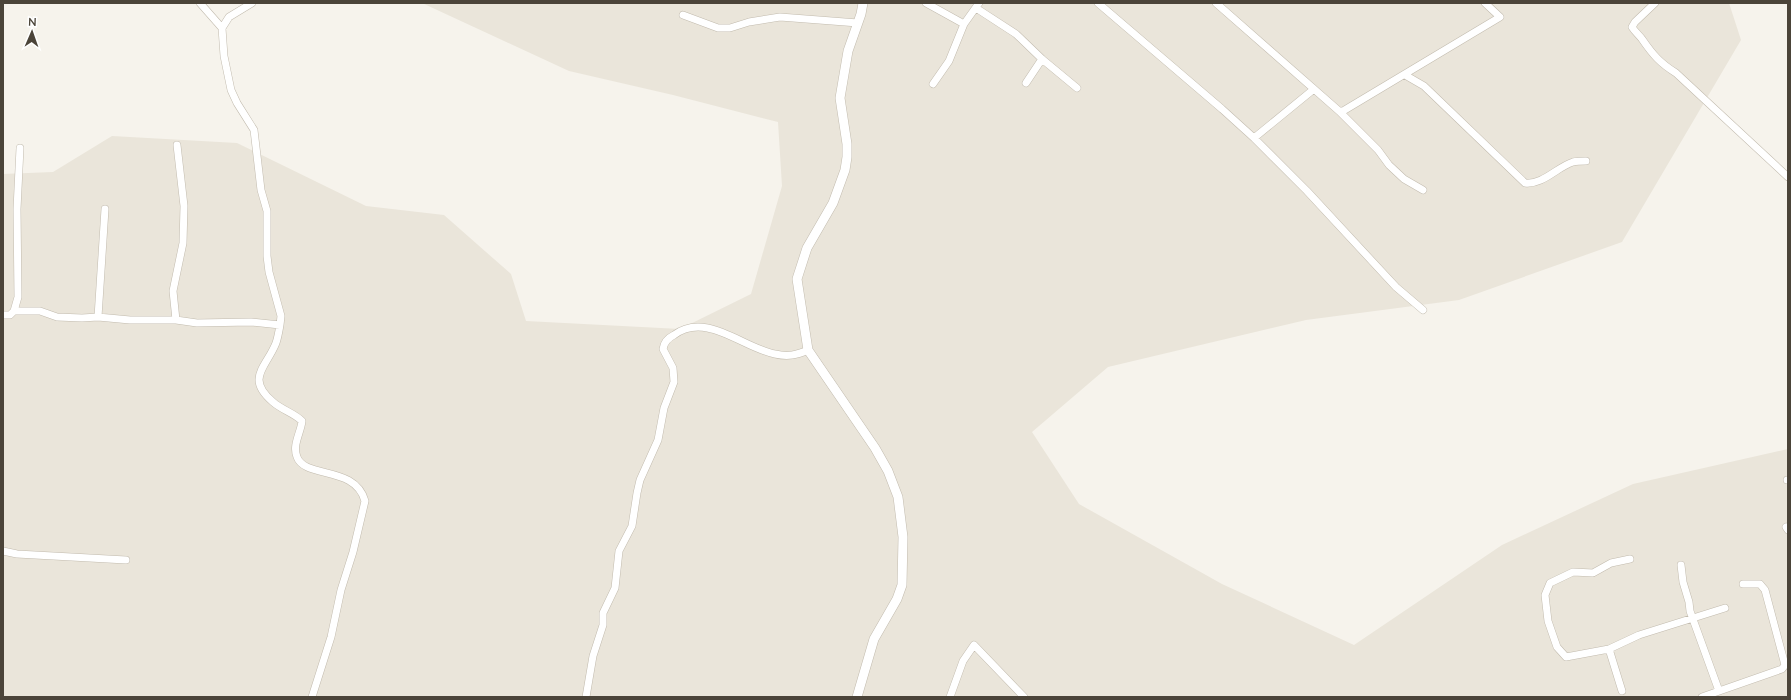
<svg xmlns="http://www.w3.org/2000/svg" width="1791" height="700" viewBox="0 0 1791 700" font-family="Lato,sans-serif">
<rect width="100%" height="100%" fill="#f6f3ec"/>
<path fill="#eae5da" d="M422,3H1729L1741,40L1622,242L1459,300L1306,320L1108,367L1032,432L1079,504L1222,584L1354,645L1502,545L1633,484L1788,449V697H3V174L53,172L112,136L237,143L366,206L444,215L511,274L526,321L680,329L751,294L782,186L778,122L673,95L569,71Z"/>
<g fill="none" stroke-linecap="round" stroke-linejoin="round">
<g stroke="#c2bbae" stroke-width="8">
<path id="minor" d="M200,3L222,28L224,56L231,90L237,103L254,130L261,190L267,211V256L269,272L281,316L280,325
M926,3L964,24L979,3
M1098,3L1222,109L1254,138L1314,89
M1216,3L1339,111H1343L1500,17L1485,3
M1655,3L1635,22L1632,27C1635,32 1639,35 1642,39C1653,55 1660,63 1676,73L1788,177
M976,8L1016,34L1042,59L1077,88
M683,15L718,28H730L749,22L780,17L858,23
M222,28L229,17L252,3
M1405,75L1424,86L1525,183C1543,185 1557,167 1573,162C1577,161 1582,161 1586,161
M1026,83L1042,59
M933,84L949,61L964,24
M1339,111L1378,150L1389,165L1404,179L1423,190
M1254,138L1307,191L1396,287L1423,310
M14,311H40L57,317L82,318L98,317L130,320H176L197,323L251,322L280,325C279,331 278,337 276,343C266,368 245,378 273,402C282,410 294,413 302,421C301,432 292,445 297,457C305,479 355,465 365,501L353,552L341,590L331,637L312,697
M3,315H10L14,311L18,297L17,209L20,148
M98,317L105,209
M176,320L173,291L183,243L184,206L177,145
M1787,480H1788
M1786,527L1788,530
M3,551L17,554L126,560
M1630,559L1611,563L1593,573L1573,572L1550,583L1545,595L1548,621L1557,647L1566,657L1609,649L1639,635L1725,608
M1681,565L1683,582L1689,602L1690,611L1719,691
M1609,649L1622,691
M586,697L593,656L603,625V613L615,588L619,551L632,526L637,493L640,480L658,440L664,408L674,382L673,368L663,349C664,342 668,338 674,335C706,311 743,348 775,354C788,357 797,355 808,350
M950,697L963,661L974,645L1024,697
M1702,697L1782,669L1785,665L1765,590L1760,584H1743"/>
</g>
<g stroke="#c2bbae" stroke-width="10">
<path id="tertiary" d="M857,697L874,639L897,599L902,585L903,537L898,497L888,471L875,448L808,350L797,279L807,248L833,203L845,170L847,157V144L840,98L848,51L861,14L863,3"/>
</g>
<use href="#minor" stroke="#fff" stroke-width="7"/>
<use href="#tertiary" stroke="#fff" stroke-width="9"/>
</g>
<rect width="1791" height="700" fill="none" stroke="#4b4439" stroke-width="8"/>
<g transform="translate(32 32) rotate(2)" stroke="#ffffff" stroke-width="3" paint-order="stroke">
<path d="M0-3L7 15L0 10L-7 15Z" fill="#4b4439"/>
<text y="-6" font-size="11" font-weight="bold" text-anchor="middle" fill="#4b4439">N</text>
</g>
</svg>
